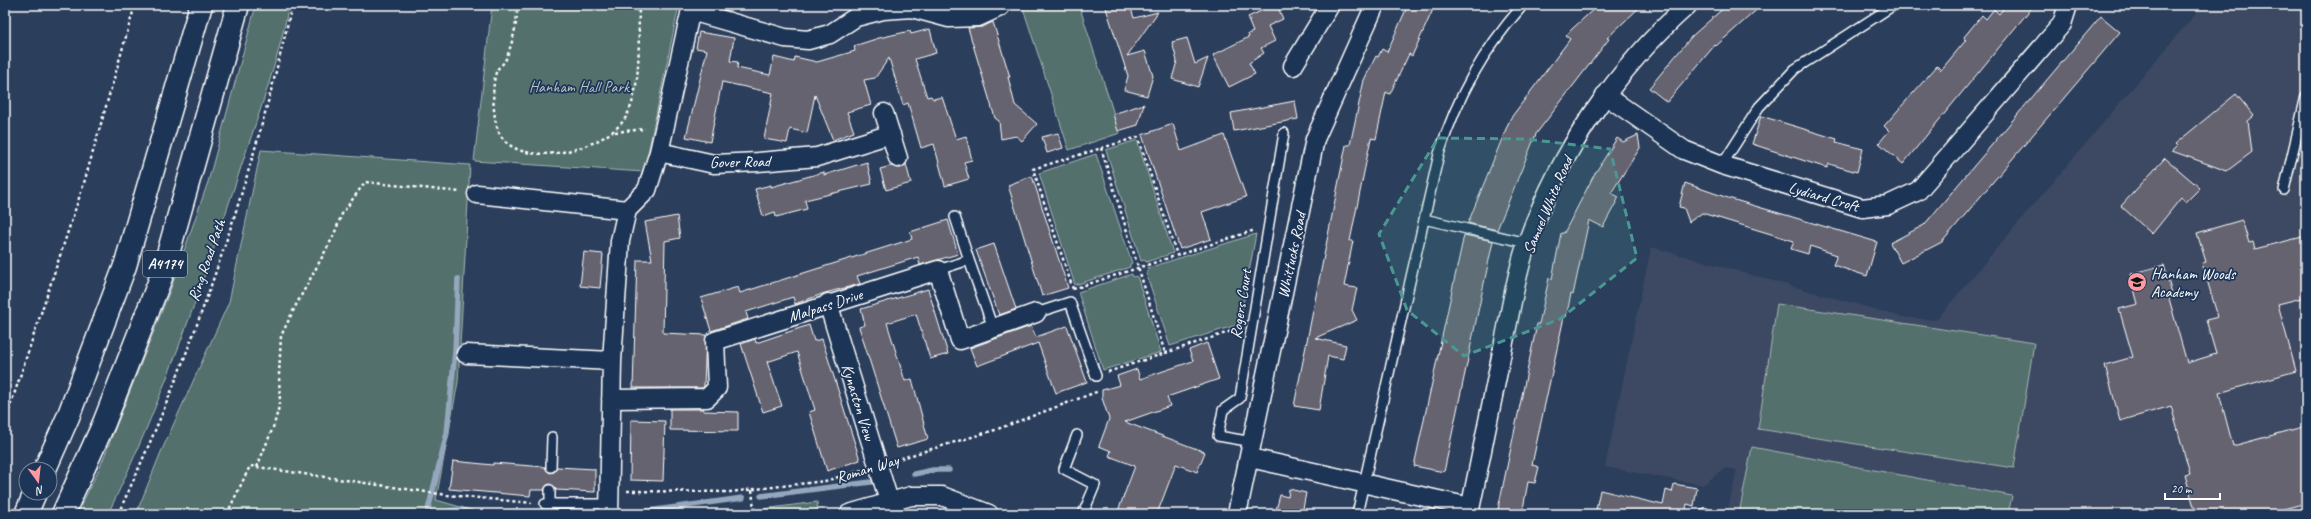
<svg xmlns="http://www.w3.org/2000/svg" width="2311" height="519" viewBox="0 0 2311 519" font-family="Caveat,sans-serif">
<rect width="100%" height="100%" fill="#2b3e5c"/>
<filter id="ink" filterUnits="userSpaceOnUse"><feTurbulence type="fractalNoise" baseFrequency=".025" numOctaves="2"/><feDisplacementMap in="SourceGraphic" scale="8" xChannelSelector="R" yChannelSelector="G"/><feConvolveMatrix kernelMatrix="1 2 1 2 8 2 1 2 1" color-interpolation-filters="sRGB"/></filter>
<g filter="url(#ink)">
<path fill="#3c4962" d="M2203,5H2306V514H1727L1737,470L1725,468L1703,485L1605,467L1651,247L1902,317L1936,320Z"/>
<path fill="#526f6d" stroke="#a8b7b6" d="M256,5H289C278,64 256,121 237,179C200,292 160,406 108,514H77L100,467L171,288L208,182Z
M492,5H679L644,172L474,161Z
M1022,5H1079L1120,133L1069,150Z
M1137,140L1173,253L1146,262L1145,260L1141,261L1106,150Z
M261,150L470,165L458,382L436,500L485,514H136L161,452L229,302Z
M1096,154L1132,263L1130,264V267L1075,285L1039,173Z
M1256,234L1241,315L1243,323L1170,346L1146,273L1149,271L1148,268Z
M1132,274L1133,277L1137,276L1161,352L1103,370L1078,292Z
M1777,304L2034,343L2014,468L1758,429Z
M1752,447L2012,496L2008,514H1739Z
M817,502L818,514H725Z"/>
<path fill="#4f6c8f" stroke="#95a7bc" d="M461,507L472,514H445L449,509Z"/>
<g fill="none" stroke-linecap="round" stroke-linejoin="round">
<path stroke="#95a7bc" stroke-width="5.5" d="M914,474L933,470H949
M761,496L879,481
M641,512L743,498
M427,514L447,433L455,351L458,279"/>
</g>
<path fill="#656470" stroke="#fff" d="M1105,5H1130L1134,18L1158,12L1127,56L1145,51L1153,76L1147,96L1124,90L1128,76Z
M1258,5H1277L1283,19L1268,26L1275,41L1261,48L1264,53L1249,63L1255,74L1229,87L1213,55L1249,37L1248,34L1253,32L1248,20H1250L1248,17L1261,11Z
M1408,5H1435L1412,56L1409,54L1390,94L1386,92L1376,139L1371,138L1350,241H1353L1344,286L1357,288L1352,310L1357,320L1315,338L1346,345L1343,359L1328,356L1319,410L1294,406L1346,145H1350L1364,80L1376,56L1378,57L1382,49L1387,52Z
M1598,5H1642L1607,38L1609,39L1536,134L1497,230L1468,223L1510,119L1570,39L1566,36L1571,30Z
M1727,5H1762L1716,46L1715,45L1667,102L1649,88L1692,36Z
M2006,5H2034L1903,164L1879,143L1889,131L1884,126L1937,66L1941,70L1966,40L1964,37L1982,15L1986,19L1994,9L1999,14Z
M2101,16L2120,32L1942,242L1901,263L1890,243L1924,225Z
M993,22L1010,77H1008L1015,105L1037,124L1022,141L1016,136L1001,139L999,121L995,118L968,28L982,27Z
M930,29L936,53L915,59L927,97L931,96L933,99L942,97L956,139L966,136L972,160L964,162L969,179L945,186L934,144L921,148L908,103L903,105L889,58L875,78L864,80L871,105L847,112L854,132L833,140L815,95L807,133L790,129L787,143L764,139L773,93L722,82L710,142L686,137L707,50L696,48L699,32L734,38L730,61L738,62L737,68L770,75L774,57L794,62L795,57L817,62L855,51L854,46L879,38L910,31L911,34Z
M1187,38L1195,64L1208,58L1198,87L1172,79L1177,61L1172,42Z
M2236,94L2254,116L2248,121L2252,152L2227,171L2172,151L2177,146L2175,144Z
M1295,101L1298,119L1234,131L1231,113Z
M1144,104L1138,125L1118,131L1113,114Z
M1761,116L1837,139L1836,142L1863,149L1857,172L1829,164L1827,168L1752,144Z
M1173,124L1181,151L1224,135L1246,197L1202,212L1211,239L1180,249L1142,135Z
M1058,133L1063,148L1047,153L1042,137Z
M1638,135L1640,148L1611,193L1619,197L1603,227L1589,220L1573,295L1571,294L1566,317H1564L1538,436L1532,465L1539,467L1535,483L1528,482L1522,514H1497L1537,324H1539L1549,278L1552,279L1561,233H1564L1594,175L1617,138L1623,142Z
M2165,158L2200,188L2186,202L2181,198L2152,234L2121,206Z
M867,162L872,184L805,200L807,209L776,217L775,212L763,216L755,189L771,185V187L824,172V175Z
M906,164L911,183L886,190L880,169L891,166L901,168Z
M1032,176L1068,288L1042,296L1008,185Z
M1685,183L1728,198L1877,242L1867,276L1833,265L1837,255L1810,246L1808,254L1791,249L1794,241L1702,213L1689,222L1684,208L1679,207Z
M677,216L680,238L665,241L663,333L706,335L704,386L703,388H633L637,260H652L645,222Z
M948,220L958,254L920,265L918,257L857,276L860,284L825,293L795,304L793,297L746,312L748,319L711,331L701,298L738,287L740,293L912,239L910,232Z
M2242,220L2249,243L2253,242L2255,249L2306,236V297L2278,304L2296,371L2219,393L2233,446L2306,426V503L2265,514H2196L2185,475L2190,474L2171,406L2120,421L2105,365L2133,357L2119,309L2138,304L2130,274L2164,265L2172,294L2168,295L2187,363L2216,354L2206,320L2218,317L2202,263L2206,262L2197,233Z
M1464,235L1493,241L1444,472L1414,466Z
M994,244L1016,309L999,315L976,250Z
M584,252L603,254L600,288L580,286Z
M928,289L948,354L930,359L916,314L887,323L905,381L912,379L928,439L897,448L859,327L865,325L861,309Z
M809,325L814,341L822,339L860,460L827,471L809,412L815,410L797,352L767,362L782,406L763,412L741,344L755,339L756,343Z
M1031,326L1036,337L1067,326L1087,382L1056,393L1038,343L977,366L970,348Z
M1207,343L1219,379L1167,397L1170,406L1125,422L1205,452L1197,472L1176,464L1157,514H1127L1118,511L1135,466L1109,456L1111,451L1099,446L1109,419L1102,398V390L1120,385L1117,376L1137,369L1140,379L1193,361L1189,350Z
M670,409H704L703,411L738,412V431L670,430Z
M631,420L665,421L663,481L630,480Z
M453,461L493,465V463L545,467L550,473L554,472L557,467L595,469V492L556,490L555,487L550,484L547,485L544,490H531L530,496L449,489Z
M1674,484L1697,488L1694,506L1687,504L1685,514H1595L1600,490L1663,505L1666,490L1672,492Z
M1289,489L1306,493L1302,514H1275L1280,495L1288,497Z"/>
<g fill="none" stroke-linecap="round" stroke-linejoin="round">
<g stroke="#fff" stroke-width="12">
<path id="lane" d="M1722,165L1759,107L1795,69L1894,5
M2284,190L2306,96
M955,217L969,260
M1424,219L1527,243
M938,270L969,260L993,328
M1036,313L1070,302L1096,376
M1077,435L1064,469L1095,485L1083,514
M1253,442L1218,436L1223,410L1240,398L1284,133
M551,467L552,437
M545,504H608
M550,504V490
M1357,514L1439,154C1458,95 1482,52 1523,5
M1705,514V513"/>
</g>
<g stroke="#fff" stroke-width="21">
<path id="street" d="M691,11L785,38L808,40L830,34L856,17L883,10L912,8L949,18L978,17L1000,7
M1293,66L1330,5
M1605,95L1684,150L1722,165L1862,208L1888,205L1918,191L2062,24L2068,5
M884,113L898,158
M659,152L714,164L758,162L817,157L891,134
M477,194L627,210
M828,303L889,501
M466,354L612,361
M611,399L707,398L717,388L715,341L938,270L960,340L1036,313
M1250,458L1470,507
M609,514L612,361L620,241L627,210L647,190L659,152L692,5
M849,514L911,496H942L989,514
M1237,514L1315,139L1375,5
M1469,514C1481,457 1492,400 1504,342C1511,309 1516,274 1527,243C1560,151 1616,69 1688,5"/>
</g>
<g stroke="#fff" stroke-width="25">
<path id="highway" d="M45,469L68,417L125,266L201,5
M26,514L35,493
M63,514L104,423L162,275L238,5"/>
</g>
<path stroke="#fff" stroke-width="2.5" stroke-dasharray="3 3" stroke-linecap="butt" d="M517,5C518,21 512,46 505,61C503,64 499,67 497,70C491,83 493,117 498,130C514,174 610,150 627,115C642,87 638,37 639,5
M615,132L645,129
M1101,148L1165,353
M1073,289L1033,169L1138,137L1177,255
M1073,289L1255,230
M1108,372L1238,329
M5,422L84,183L135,5
M895,460L995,430L1099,391
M257,467L274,425L280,403L279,375L281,336L295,307L333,237L342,214L365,182L461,192
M752,490L754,509
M627,491L730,492L825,481L862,470
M118,514C193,353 253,178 292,5
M227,514L250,466L447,495L532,503"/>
<use href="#lane" stroke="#1d3557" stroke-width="9"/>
<use href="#street" stroke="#1d3557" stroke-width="18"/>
<use href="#highway" stroke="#1d3557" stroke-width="22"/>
</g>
</g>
<path fill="#4b9892" fill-opacity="0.2" stroke="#4b9892" stroke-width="3" stroke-dasharray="8 5" stroke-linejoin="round" d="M1438,138L1526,139L1610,149L1637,258L1560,319L1464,356L1407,310L1379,234Z"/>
<defs>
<g id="school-disc" transform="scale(1)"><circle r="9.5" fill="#ff9aa2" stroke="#1d3557"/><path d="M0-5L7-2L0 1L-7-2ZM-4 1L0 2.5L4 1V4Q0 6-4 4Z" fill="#111"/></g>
</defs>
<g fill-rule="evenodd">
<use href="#school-disc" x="2137" y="282"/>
</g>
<g text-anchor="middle" stroke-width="3.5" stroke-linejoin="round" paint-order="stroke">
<rect fill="#1d3557" stroke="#bbc2cd" stroke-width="1" x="143" y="251" width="44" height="26" rx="3"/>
<g font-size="15" font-weight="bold" fill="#fff">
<text x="165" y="269">A4174</text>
</g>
<g font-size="16" fill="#bac5c5" stroke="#1d3557">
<text x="579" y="92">Hanham Hall Park</text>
</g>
<g font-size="16" fill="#fff" stroke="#1d3557">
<text transform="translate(740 161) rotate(-1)" y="6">Gover Road</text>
<text transform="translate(1824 196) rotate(16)" y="6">Lydiard Croft</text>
<text transform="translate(1547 205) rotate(-67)" y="6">Samuel White Road</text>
<text transform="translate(1291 255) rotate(-78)" y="6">Whittucks Road</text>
<text transform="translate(206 260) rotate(-71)" y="6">Ring Road Path</text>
<text transform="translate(1240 304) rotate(-81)" y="6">Rogers Court</text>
<text transform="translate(825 305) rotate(-18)" y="6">Malpass Drive</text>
<text transform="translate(859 402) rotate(73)" y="6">Kynaston View</text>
<text transform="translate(867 468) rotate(-17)" y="6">Roman Way</text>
</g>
<g font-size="16" fill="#fff" stroke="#1d3557" text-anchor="start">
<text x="2151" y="279">Hanham Woods<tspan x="2151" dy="18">Academy</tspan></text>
</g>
</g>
<rect width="2311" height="519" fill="none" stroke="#1d3557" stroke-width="20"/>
<rect x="10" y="10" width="2291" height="499" fill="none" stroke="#fff" stroke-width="1.5" filter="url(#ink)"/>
<g transform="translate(38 481) rotate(165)"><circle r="19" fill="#1d3557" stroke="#77869a"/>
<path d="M0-3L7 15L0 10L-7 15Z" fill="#ff9aa2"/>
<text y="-6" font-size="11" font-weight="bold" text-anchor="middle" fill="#ffffff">N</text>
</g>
<path d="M2165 493v6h55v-6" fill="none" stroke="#ffffff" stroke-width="2"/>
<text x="2171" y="493" font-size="12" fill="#ffffff" stroke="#1d3557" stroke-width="3" paint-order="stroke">20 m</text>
</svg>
